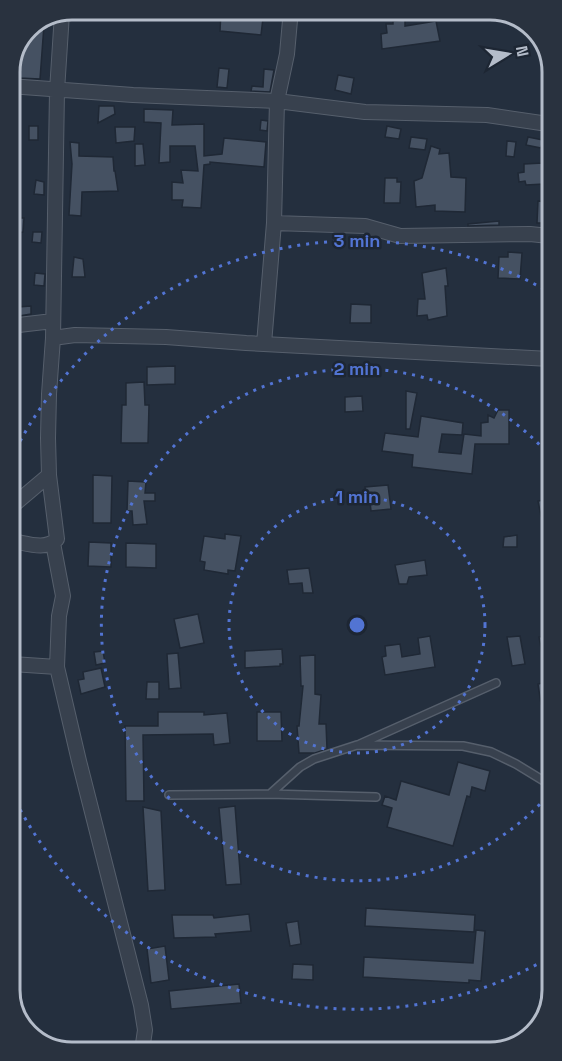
<svg xmlns="http://www.w3.org/2000/svg" width="562" height="1061" viewBox="0 0 562 1061" font-family="'Space Grotesk',sans-serif">
<rect width="100%" height="100%" fill="#242f3e"/>
<path fill="#455162" stroke="#1f2835" stroke-width="1.5" d="M221,11L233,12V16L263,18L261,35L220,31Z
M405,20V26L436,21L440,41L382,49L381,34L387,33L386,24H393V21Z
M32,25H44L40,79L19,78L21,55L15,54L28,27Z
M219,68L229,69L227,88L217,87Z
M264,69L274,70L270,92L251,91L252,86L263,87Z
M338,75L354,78L351,94L335,90Z
M99,106H114L115,114L98,123Z
M144,109L173,110L172,125L204,124V156L222,154L224,138L266,142L264,167L210,162V164L204,165L201,208L182,207L183,200H172V182L183,183L181,170L198,171L195,146H170V162L159,163L161,123L144,122Z
M261,120L268,121L267,131L260,130Z
M29,126H38V140H29Z
M387,126L401,129L399,139L385,137Z
M115,127H135L134,141L116,143Z
M411,137L427,139L425,150L409,148Z
M528,137L543,140L541,148L526,145Z
M507,141L516,142L514,157L506,156Z
M70,142L79,143V156L113,157L114,171H115L118,191L82,192L81,216L69,215L72,164Z
M135,144H143L145,165L135,166Z
M431,146L440,149L439,154L449,153L451,177L466,178L465,212L435,211V205L416,207L414,181L422,178Z
M543,163L544,184L526,185L525,181L519,182L518,173L524,172V164Z
M385,178H397V182H401L400,203H384Z
M36,180L44,182V195L34,194Z
M538,201L546,202L545,223H537Z
M10,218H24L23,232L10,233Z
M499,221V225L468,226V224Z
M33,232H42L41,243L32,242Z
M508,252L522,253L520,279L498,278L499,257H508Z
M74,257L83,259L85,277H72Z
M446,268L448,286H445L447,316L428,320L427,315L417,316L418,299H425L422,273Z
M35,273L45,274L44,286L34,285Z
M351,304L371,305V323H350Z
M31,306V314L19,316L18,307Z
M175,366V384L147,385V367Z
M144,382L145,405H149L148,443H121L122,405H126V383Z
M406,391L417,393L410,429H406Z
M362,396L363,411L345,412V397Z
M498,410H509V444H475L472,474L412,467L413,455L382,451L385,433L418,437L421,416L463,423L462,435L442,434L439,452L461,454L464,434L481,436V423L488,422V415L494,418Z
M93,475L112,476L111,523H93Z
M128,481L146,482L145,493H155V501H144L147,524L133,525L132,511H127Z
M388,485L391,509L371,511L370,502L367,503L365,487Z
M550,499V514L541,516L538,501Z
M225,534L241,536L235,571L228,570V574L204,570L205,562L200,561L204,536L225,539Z
M517,535V547H503L504,537Z
M89,542L111,543V567L88,566Z
M126,543L156,544V568L126,567Z
M425,560L427,575L409,577L407,584H399L395,565Z
M309,568L313,593H303L302,583L289,584L287,570Z
M198,614L204,643L180,648L174,619Z
M551,635V679L547,680L539,637Z
M430,636L435,667L385,675L382,657L386,656L385,646L400,644L402,657L420,654L418,638Z
M520,636L525,664L512,666L507,637Z
M282,649L283,664H280V666L245,668V651Z
M103,651L105,663L96,665L94,652Z
M178,653L181,688L169,689L167,654Z
M315,655V694L321,695L319,724H326L327,749L315,753H299L297,726H299L303,686H301L300,656Z
M101,668L105,687L81,694L78,680L84,679L83,672Z
M551,681V703L541,704L538,684Z
M147,682H159V699H146Z
M158,712H204V715L227,713L230,743L214,745L213,734L143,735L144,801H126L125,726H158Z
M257,712H281L282,741H257Z
M458,762L490,771L485,791L472,787L470,797L467,796L453,846L387,827L392,808L382,805L385,796L396,800L401,781L449,795Z
M235,806L241,884L226,885L219,808Z
M143,807L161,811L165,890L148,891Z
M366,908L475,915L474,932L365,926Z
M249,914L251,931L215,934L216,937L174,938L172,915H213L214,918Z
M298,921L301,944L290,946L286,923Z
M476,930L485,931L481,981L469,980V983L363,977L364,957L473,963Z
M165,946L169,980L151,983L147,949Z
M293,964L313,965V980L292,979Z
M239,984L241,1003L171,1009L169,991Z"/>
<g fill="none" stroke-linecap="round" stroke-linejoin="round">
<g stroke="#565f6c" stroke-width="10">
<path id="lane" d="M360,744L496,683
M270,794L300,767L314,759L357,745L463,746L491,752L516,764L552,786
M169,795L270,794L376,797"/>
</g>
<g stroke="#565f6c" stroke-width="16">
<path id="street" d="M9,86L133,95L277,101L365,112L487,115L548,124
M274,223L365,226L400,236L530,234L549,236
M10,326L53,321
M53,338L75,335L166,337L246,343L550,359
M264,344L274,223L277,101L287,54L291,9
M11,507L49,475
M12,541C26,543 46,551 57,539L49,475L48,438L49,394L53,338L57,91L62,13
M53,543L63,596L59,616L57,667L79,761L141,1005L145,1030L142,1051
M12,664L57,667"/>
</g>
<use href="#lane" stroke="#38414e" stroke-width="7"/>
<use href="#street" stroke="#38414e" stroke-width="14"/>
</g>
<g fill="none" stroke="#5274d3" stroke-width="3" stroke-dasharray="3 6">
<circle cx="357" cy="625" r="128"/>
<path d="M552 791A256 256 0 1 1 549 455"/>
<path d="M552 956A384 384 0 0 1 13 796M12 457A384 384 0 0 1 549 292"/>
</g>
<path d="M0 0H562V1061H0ZM72 20H490A52 52 0 0 1 542 72V990A52 52 0 0 1 490 1042H72A52 52 0 0 1 20 990V72A52 52 0 0 1 72 20Z" fill="#29323f" fill-rule="evenodd"/>
<path fill="none" stroke="#b4bcc9" stroke-width="3" d="M72 20H490A52 52 0 0 1 542 72V990A52 52 0 0 1 490 1042H72A52 52 0 0 1 20 990V72A52 52 0 0 1 72 20Z"/>
<circle cx="357" cy="625" r="9" fill="#5274d3" stroke="#1d2633" stroke-width="3"/>
<g font-size="18" text-anchor="middle" font-weight="bold" fill="#5274d3" stroke="#1d2633" stroke-width="5" stroke-linejoin="round" paint-order="stroke">
<text x="357" y="247">3 min</text>
<text x="357" y="375">2 min</text>
<text x="357" y="503">1 min</text>
</g>
<g transform="translate(508 54) rotate(79)" stroke="#1d2633" stroke-width="4.5" paint-order="stroke">
<path d="M0-4.5L10 22L0 15L-10 22Z" fill="#b4bcc9"/>
<text y="-9" font-size="16" font-weight="bold" text-anchor="middle" fill="#b4bcc9">N</text>
</g>
</svg>
